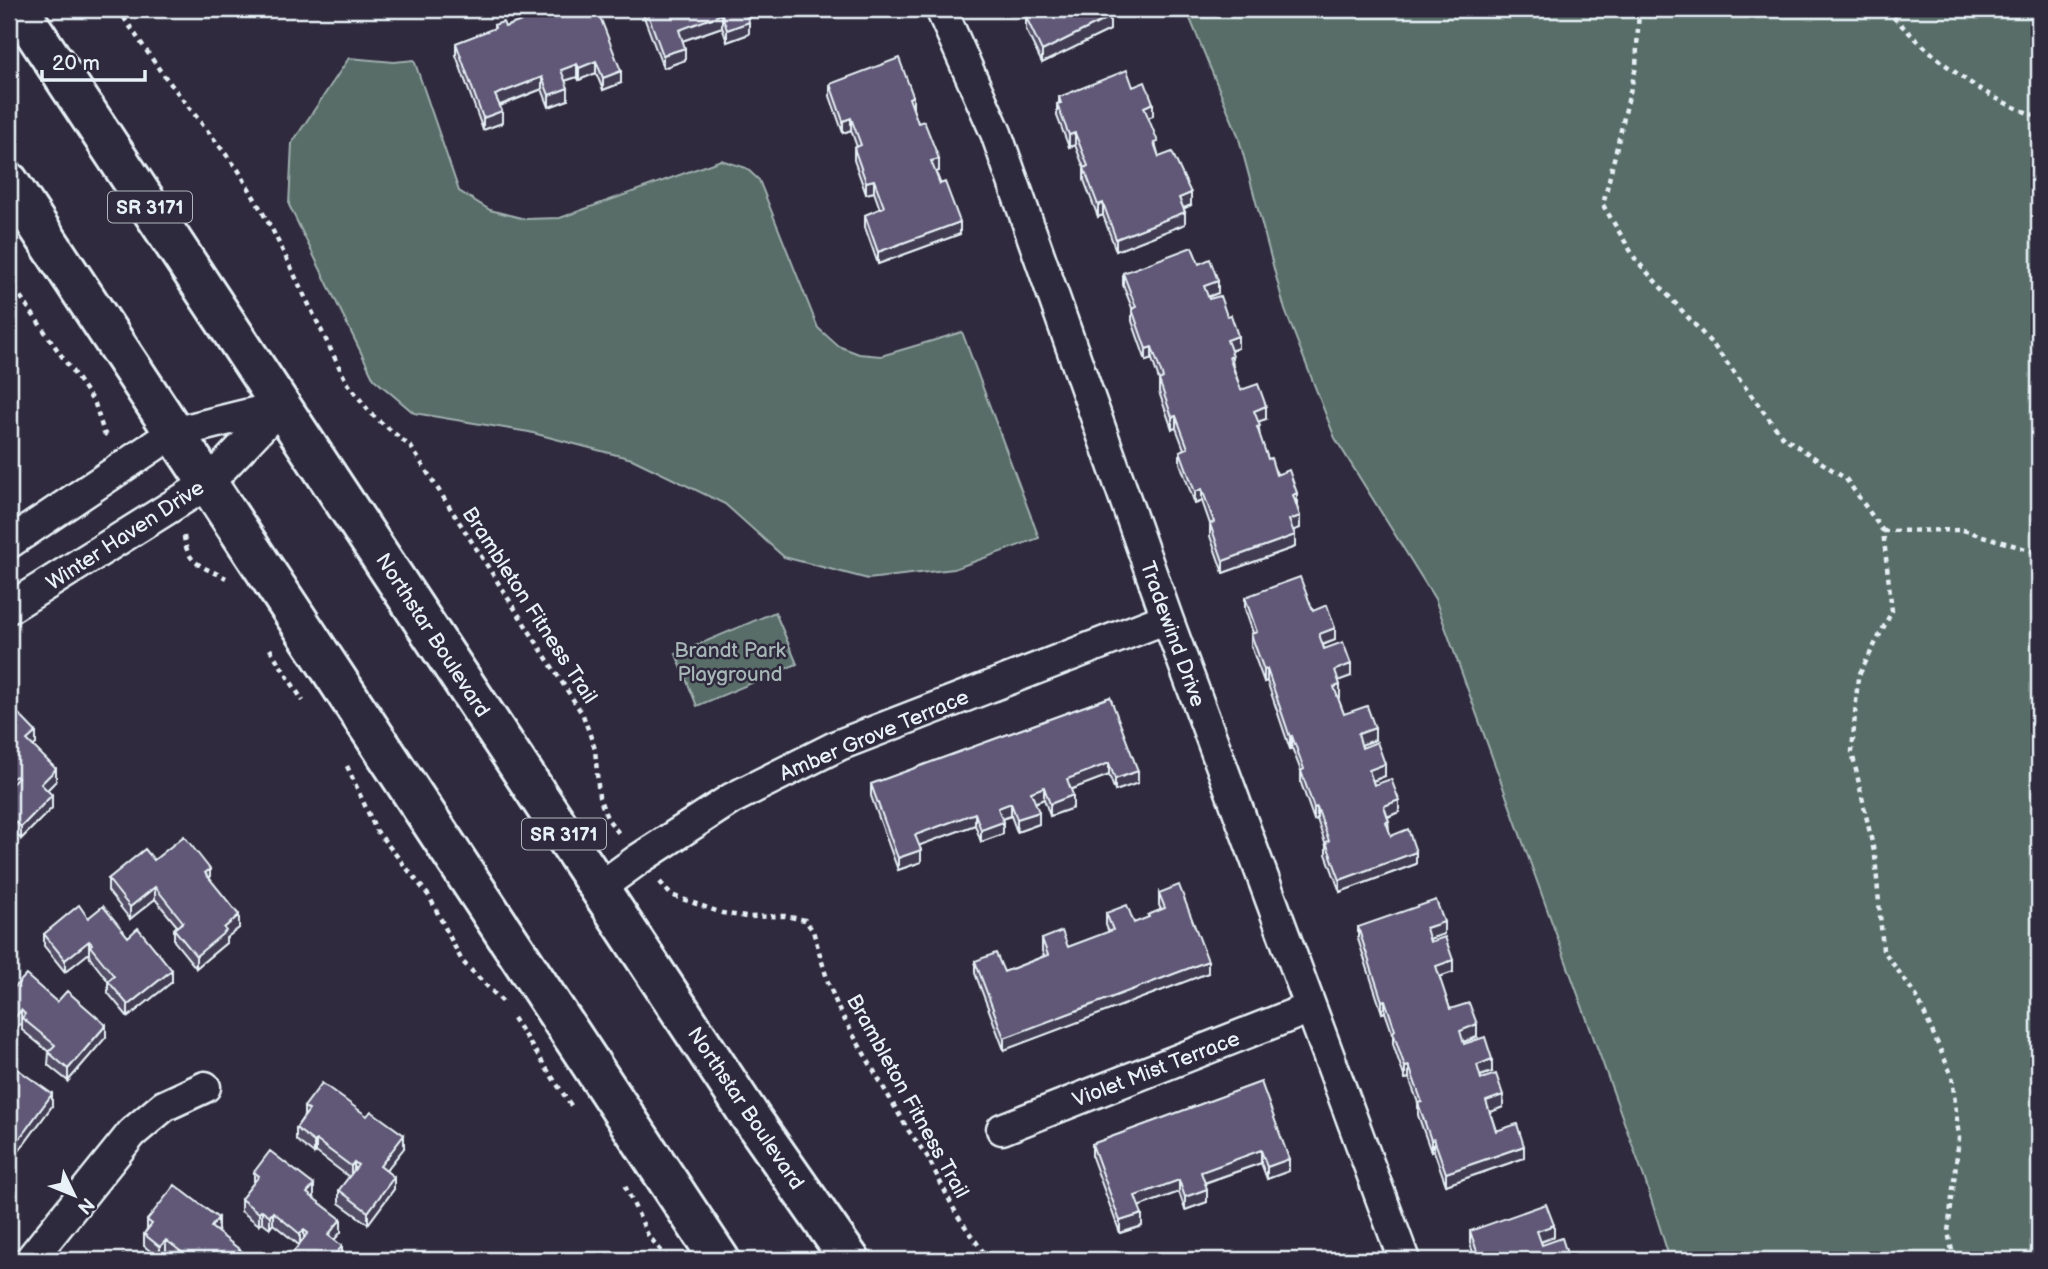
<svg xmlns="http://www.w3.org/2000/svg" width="2048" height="1269" viewBox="0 0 2048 1269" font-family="'Balsamiq Sans',sans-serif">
<rect width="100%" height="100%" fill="#2f2a3d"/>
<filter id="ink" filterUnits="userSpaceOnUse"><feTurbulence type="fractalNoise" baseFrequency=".0143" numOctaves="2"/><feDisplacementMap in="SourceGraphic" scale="14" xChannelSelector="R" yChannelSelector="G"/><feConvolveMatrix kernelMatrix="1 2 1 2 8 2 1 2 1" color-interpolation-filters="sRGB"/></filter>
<g filter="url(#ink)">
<path fill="#586d67" stroke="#a0afb0" stroke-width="2" d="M1186,9H2039V1260H1670L1645,1180L1435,599L1335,438L1285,310L1238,135Z
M349,58L394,62L414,60L459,191L490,210L525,219L560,218L721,160L746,168L759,180L818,328L838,346L859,354L881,356L962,332L1039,538L954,569L868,579L784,557L725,504L632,459L529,432L414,413L374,379L289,205L292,143Z
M775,612L797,664L697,706L676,654Z"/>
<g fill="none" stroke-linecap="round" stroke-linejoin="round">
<g stroke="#e8f1f8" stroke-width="35">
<path id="minor" d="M941,9L996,133L1167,618L1404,1260
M9,543L173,433L282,406
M9,608L207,484L282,405
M599,888L639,859L731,799L839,745L1167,618
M1002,1129L1310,1008
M30,1260L132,1133L164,1106L205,1087"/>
</g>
<g stroke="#e8f1f8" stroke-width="44">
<path id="primary" d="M19,9L749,1115L850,1260
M9,182L720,1260"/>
</g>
<path stroke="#e8f1f8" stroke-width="4.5" stroke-dasharray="5 5" stroke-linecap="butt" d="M118,9L159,69L239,171L272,229L346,381L371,414L411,447L583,715L595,749L599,797L607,818L621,836
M1639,9L1636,67L1603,205L1636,260L1714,346L1782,436L1846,479L1883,531L1892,611L1858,677L1852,752L1875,856L1883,950L1917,997L1952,1076L1959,1138L1948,1232L1954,1260
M1888,9L1893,17C1939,62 1977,95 2039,117
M9,280L95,404L104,433L109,437
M1883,531L1963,530L2039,553
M184,536C187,565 202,566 226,578
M270,649L303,701
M347,766L376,830L429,896L462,961L505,1004
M660,882L671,895L722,913L746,917L785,916L805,920L813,931L828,982L839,1010L908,1130L927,1156L957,1215L989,1260
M513,1018L572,1107
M625,1186L648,1235L669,1260"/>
<use href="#minor" stroke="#2f2a3d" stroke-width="30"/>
<use href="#primary" stroke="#2f2a3d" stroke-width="38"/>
</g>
<path fill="#534d65" stroke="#e8f1f8" stroke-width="2" d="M555,9L621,83L603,90L596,73L579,80L577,77L565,81L568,100L549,107L542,89L500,106L502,123L483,130L456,55V43L494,29V25L505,27Z
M641,9H773L748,18L749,34L727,42L722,27L682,41L685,60L663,68Z
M1022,9H1114V10L1108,13L1110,30L1042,63L1026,30V17Z
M830,84L913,109L918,123L939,171L936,172L960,234L878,264L865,227V215L880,209L874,192L866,194L854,160V148L857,147L851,130L843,133L830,96Z
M1133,87L1153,116L1148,117L1159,157L1191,205L1183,209L1185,224L1116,251L1103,215L1098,217L1084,180V168L1075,145L1069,147L1057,116V104L1059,103V97Z
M1199,264L1218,293L1208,297L1238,348L1231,351L1233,366L1241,390L1266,419L1258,421L1260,437L1268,459L1297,505L1300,528L1293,530L1295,547L1223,573L1210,536V524L1202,501L1195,504L1180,463V451L1184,449L1176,428L1172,429L1159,392V380L1152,359L1146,361L1132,321V308L1123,285V273Z
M1245,597L1313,611L1335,640L1323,645L1324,649L1351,676L1339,680L1340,697L1338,698L1344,714L1375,740L1361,745L1385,776L1373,781L1374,785L1399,812L1388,817L1389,831L1391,836L1416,864L1340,892L1326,854V846L1317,819L1314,820L1301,783V771L1292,748L1290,749L1267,681L1264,682L1251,646V634L1253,633L1245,609Z
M1110,697L1138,783L1115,791L1109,775L1071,789L1073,808L1050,816L1044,799L1035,803L1039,824L1017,832L1011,816L1002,819L1003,834L981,842L975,825L919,845L921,862L898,870L871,796V784Z
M9,704L36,744L33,746L56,781L47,790L52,808L21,839L9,827Z
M154,860L210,879L239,928L226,938V943L196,968L174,941V929L177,926L155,899L130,919L108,891V879Z
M1159,893L1208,973L1004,1050L975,973V961L1004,972L1044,956L1042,951V939L1068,947L1109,932L1106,925V913L1134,923L1148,918V915L1161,910L1159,905Z
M1358,927L1444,934L1429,939L1453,972L1439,977L1450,1009L1477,1037L1463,1042L1464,1044L1492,1072L1480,1076L1481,1079L1503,1107L1490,1112L1496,1131L1524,1158L1446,1185L1434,1151L1431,1152L1418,1115V1103L1409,1078L1405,1079L1393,1044V1035L1385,1012L1382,1013L1358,939Z
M44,934L128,937L172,982L128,1017L108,993V981L90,958L89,953L65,972L44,946Z
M14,988L57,1002L106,1037L68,1081L48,1065L49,1052L22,1030V1024L21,1023Z
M9,1063L52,1106L19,1151L9,1143Z
M1261,1082L1289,1171L1267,1179L1261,1163L1205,1183L1207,1202L1185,1210L1179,1192L1139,1206L1142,1226L1120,1233L1092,1157V1144Z
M304,1107L404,1148L386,1171L394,1189L368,1224L339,1203V1190L349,1177L316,1152L314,1154L296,1140V1128L304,1116Z
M254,1172L314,1197L313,1198L341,1232L334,1240L342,1258L299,1245L273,1224L270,1228L262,1222L259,1225L241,1211V1199L254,1182Z
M147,1220L218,1231L217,1232L244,1260H176L166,1252L160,1259L144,1246V1234L147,1229Z
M1470,1231L1554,1237L1541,1242L1542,1245L1569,1260H1475L1470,1243Z"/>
<path fill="#433e53" stroke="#e8f1f8" stroke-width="2" d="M744,9H773L744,19Z
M809,9H820L809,13Z
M1103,9H1114V10L1103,15Z
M722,14V27L679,42V30Z
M1110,17V30L1042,63V51Z
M749,22V34L727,42V30Z
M685,48V60L663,68V55Z
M596,61V73L579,80V68Z
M577,64V77L561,82V70Z
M621,71V83L603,90V78Z
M542,77V89L495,107V95Z
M568,88V100L549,107V95Z
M913,96V109L909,110V98Z
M1153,103V116L1144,119V107Z
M502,111V123L483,130V118Z
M851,118V130L843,133V121Z
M1075,133V145L1069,147V135Z
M939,159V171L931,174V161Z
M874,180V192L866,194V182Z
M1191,193V205L1179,210V198Z
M1103,203V215L1098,217V205Z
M1185,212V224L1116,251V239Z
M960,222V234L878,264V252Z
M1218,281V293L1204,298V286Z
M1238,336V348L1227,352V340Z
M1152,347V359L1146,361V349Z
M1266,406V419L1254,423V411Z
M1176,416V428L1172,429V417Z
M1202,489V501L1195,504V492Z
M1297,493V505L1293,495Z
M1300,516V528L1289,532V520Z
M1295,535V547L1223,573V561Z
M1335,628V640L1319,646V634Z
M1351,664V676L1335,682V670Z
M1267,669V681L1264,682V670Z
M1340,685V697L1334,699V687Z
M1375,728V740L1358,746V734Z
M36,732V744L27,752V740Z
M1292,736V748L1290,749V737Z
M1109,763V775L1067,791V779Z
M1385,764V776L1369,782V770Z
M56,769V781L41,796V784Z
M1138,771V783L1115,791V779Z
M1044,787V799L1031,804V792Z
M52,795V808L21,839V827Z
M1073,795V808L1050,816V804Z
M1399,800V812L1384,818V806Z
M1011,803V816L998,820V808Z
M1317,807V819L1314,820V808Z
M1039,812V824L1017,832V819Z
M975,813V825L915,847V835Z
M1003,822V834L981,842V830Z
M921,850V862L898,870V858Z
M1416,852V864L1340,892V880Z
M210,869V882L205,873Z
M155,887V899L130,919V907Z
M239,915V928L226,938V943L196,968V956L224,928Z
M1444,922V934L1426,940V928Z
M89,941V953L65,972V960Z
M1453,960V972L1436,978V966Z
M1208,961V973L1004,1050V1038Z
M172,970V982L128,1017V1005Z
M1385,1000V1012L1382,1013V1001Z
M21,1010V1023L9,1037V1025Z
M1477,1024V1037L1460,1043V1031Z
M106,1025V1037L68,1081V1069Z
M1492,1059V1072L1477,1077V1065Z
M1409,1066V1078L1405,1079V1067Z
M52,1094V1106L19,1151V1139Z
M1503,1095V1107L1486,1114V1101Z
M404,1135V1148L380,1178V1166Z
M1434,1139V1151L1431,1152V1140Z
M316,1140V1152L314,1154V1142Z
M1524,1146V1158L1446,1185V1173Z
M1261,1150V1163L1201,1184V1172Z
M1289,1159V1171L1267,1179V1167Z
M354,1162V1174L351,1178V1166Z
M394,1177V1189L368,1224V1212Z
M1179,1180V1192L1135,1208V1196Z
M314,1185V1197L307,1205V1193Z
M1207,1189V1202L1185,1210V1197Z
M262,1210V1222L259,1225V1213Z
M273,1212V1224L270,1228V1216Z
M1142,1214V1226L1120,1233V1221Z
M218,1218V1231L211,1239V1227Z
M341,1219V1232L328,1247V1235Z
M1554,1225V1237L1537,1243V1231Z
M304,1230V1242L300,1246V1234Z
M166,1240V1252L160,1259V1247Z
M342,1246V1258L340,1260H331Z"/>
<path fill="#605976" stroke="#e8f1f8" stroke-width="2" d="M555,9H597L621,71L603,78L596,61L579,68L577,64L561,70L568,88L549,95L542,77L495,95L502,111L483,118L456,43L495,28L494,25L503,22L505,27Z
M646,9H744L749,22L727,30L722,14L679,30L685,48L663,55Z
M1028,9H1106L1110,17L1042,51L1026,17L1031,15Z
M899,58L913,96L909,98L918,123L924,121L939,159L931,161L940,184L945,182L960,222L878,252L865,215L884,207L874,180L866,182L854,148L861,145L851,118L843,121L830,84Z
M1127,70L1133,87L1145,82L1153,103L1144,107L1158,142L1154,143L1159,157L1172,152L1191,193L1179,198L1185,212L1116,239L1103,203L1098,205L1084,168L1088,166L1075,133L1069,135L1057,104L1061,103L1059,97Z
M1192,247L1199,264L1210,259L1218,281L1204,286L1209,299L1220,296L1227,316L1231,315L1238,336L1227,340L1233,356L1229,357L1241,390L1258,384L1266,406L1254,411L1260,426L1257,427L1268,459L1271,458L1276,475L1289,470L1297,493L1293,495L1300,516L1289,520L1295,535L1223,561L1210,524L1214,522L1202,489L1195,492L1180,451L1188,448L1176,416L1172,417L1159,380L1163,378L1152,347L1146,349L1132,309L1136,307L1123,273Z
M1300,577L1313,611L1327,605L1335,628L1319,634L1324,649L1343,642L1351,664L1335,670L1340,685L1334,687L1344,714L1367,706L1375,728L1358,734L1362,748L1377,742L1385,764L1369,770L1374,785L1391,779L1399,800L1384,806L1389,821L1386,822L1391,836L1408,829L1416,852L1340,880L1326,842L1329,841L1317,807L1314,808L1301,771L1304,769L1292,736L1290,737L1267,669L1264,670L1251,634L1257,632L1245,597Z
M1110,697L1138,771L1115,779L1109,763L1067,779L1073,795L1050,804L1044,787L1031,792L1039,812L1017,819L1011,803L998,808L1003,822L981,830L975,813L915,835L921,850L898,858L871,784Z
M9,704L36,732L27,740L56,769L41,784L52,795L21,827L9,815V787L18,778L16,776L13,778L9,774Z
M184,836L210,869L205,873L239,915L224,928L226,931L196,956L174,929L183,922L155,887L130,907L108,879L145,849L154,860Z
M1179,885L1208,961L1004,1038L975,961L996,953L1004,972L1048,955L1042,939L1062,931L1068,947L1113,930L1106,913L1127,905L1134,923L1149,917L1148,915L1165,908L1159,893Z
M1436,900L1444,922L1426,928L1430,942L1445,937L1453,960L1436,966L1450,1009L1469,1003L1477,1024L1460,1031L1464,1044L1485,1037L1492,1059L1477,1065L1481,1079L1496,1074L1503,1095L1486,1101L1496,1131L1517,1124L1524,1146L1446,1173L1434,1139L1431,1140L1418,1103L1422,1102L1409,1066L1405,1067L1393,1032L1395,1030L1385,1000L1382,1001L1358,927Z
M79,905L88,918L103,906L128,937L138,928L172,970L128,1005L108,981L114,976L90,946L92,944L89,941L65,960L44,934Z
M26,975L57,1002L67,991L106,1025L68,1069L48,1052L55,1045L22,1018L25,1014L21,1010L9,1025V984L14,988Z
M9,1063L52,1094L19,1139L9,1131Z
M1261,1082L1289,1159L1267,1167L1261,1150L1201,1172L1207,1189L1185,1197L1179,1180L1135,1196L1142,1214L1120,1221L1092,1144Z
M322,1083L367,1116L371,1111L404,1135L380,1166L394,1177L368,1212L339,1190L358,1165L354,1162L351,1166L316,1140L314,1142L296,1128L309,1110L304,1107Z
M270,1151L314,1185L307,1193L341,1219L328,1235L342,1246L331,1260H287L308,1233L304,1230L300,1234L273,1212L270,1216L262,1210L259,1213L241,1199L259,1176L254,1172Z
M175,1185L218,1218L211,1227L244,1253L238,1260H192L166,1240L160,1247L144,1234L152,1224L147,1220Z
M1546,1204L1554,1225L1537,1231L1542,1245L1562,1238L1569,1260H1480L1470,1231Z
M123,1255L130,1260H119Z"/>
</g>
<g text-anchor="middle" stroke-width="5" stroke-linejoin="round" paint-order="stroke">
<g fill="#2f2a3d" stroke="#b0b5c0" stroke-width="2">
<rect x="108" y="191.5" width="84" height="31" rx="5"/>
<rect x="522" y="818.5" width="84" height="31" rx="5"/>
</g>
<g font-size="19" font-weight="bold" fill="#e8f1f8">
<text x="150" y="214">SR 3171</text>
<text x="564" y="841">SR 3171</text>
</g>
<g font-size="21" fill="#e8f1f8" stroke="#2f2a3d">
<text transform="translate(125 535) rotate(-33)" y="7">Winter Haven Drive</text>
<text transform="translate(530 605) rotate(57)" y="7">Brambleton Fitness Trail</text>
<text transform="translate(1173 634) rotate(70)" y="7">Tradewind Drive</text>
<text transform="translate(433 635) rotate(57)" y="7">Northstar Boulevard</text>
<text transform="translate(874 735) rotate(-23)" y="7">Amber Grove Terrace</text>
<text transform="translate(1156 1069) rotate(-21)" y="7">Violet Mist Terrace</text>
<text transform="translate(908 1096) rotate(61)" y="7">Brambleton Fitness Trail</text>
<text transform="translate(746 1108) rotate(56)" y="7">Northstar Boulevard</text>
</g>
<g font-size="21" fill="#a7b6b7" stroke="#2f2a3d">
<text x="730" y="657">Brandt Park<tspan x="730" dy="24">Playground</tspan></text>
</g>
</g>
<rect width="2048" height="1269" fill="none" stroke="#2f2a3d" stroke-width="35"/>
<rect x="18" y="18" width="2013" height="1234" fill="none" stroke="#e8f1f8" stroke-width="2.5" filter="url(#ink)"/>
<g transform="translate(74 1195) rotate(133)" stroke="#2f2a3d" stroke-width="5" paint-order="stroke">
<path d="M0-5L12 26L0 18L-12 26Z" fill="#e8f1f8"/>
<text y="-10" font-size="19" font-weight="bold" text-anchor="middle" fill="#e8f1f8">N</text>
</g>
<path d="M42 70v10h103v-10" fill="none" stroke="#e8f1f8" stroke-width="3.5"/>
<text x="52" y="70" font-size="21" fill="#e8f1f8" stroke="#2f2a3d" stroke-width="5" paint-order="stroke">20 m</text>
</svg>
